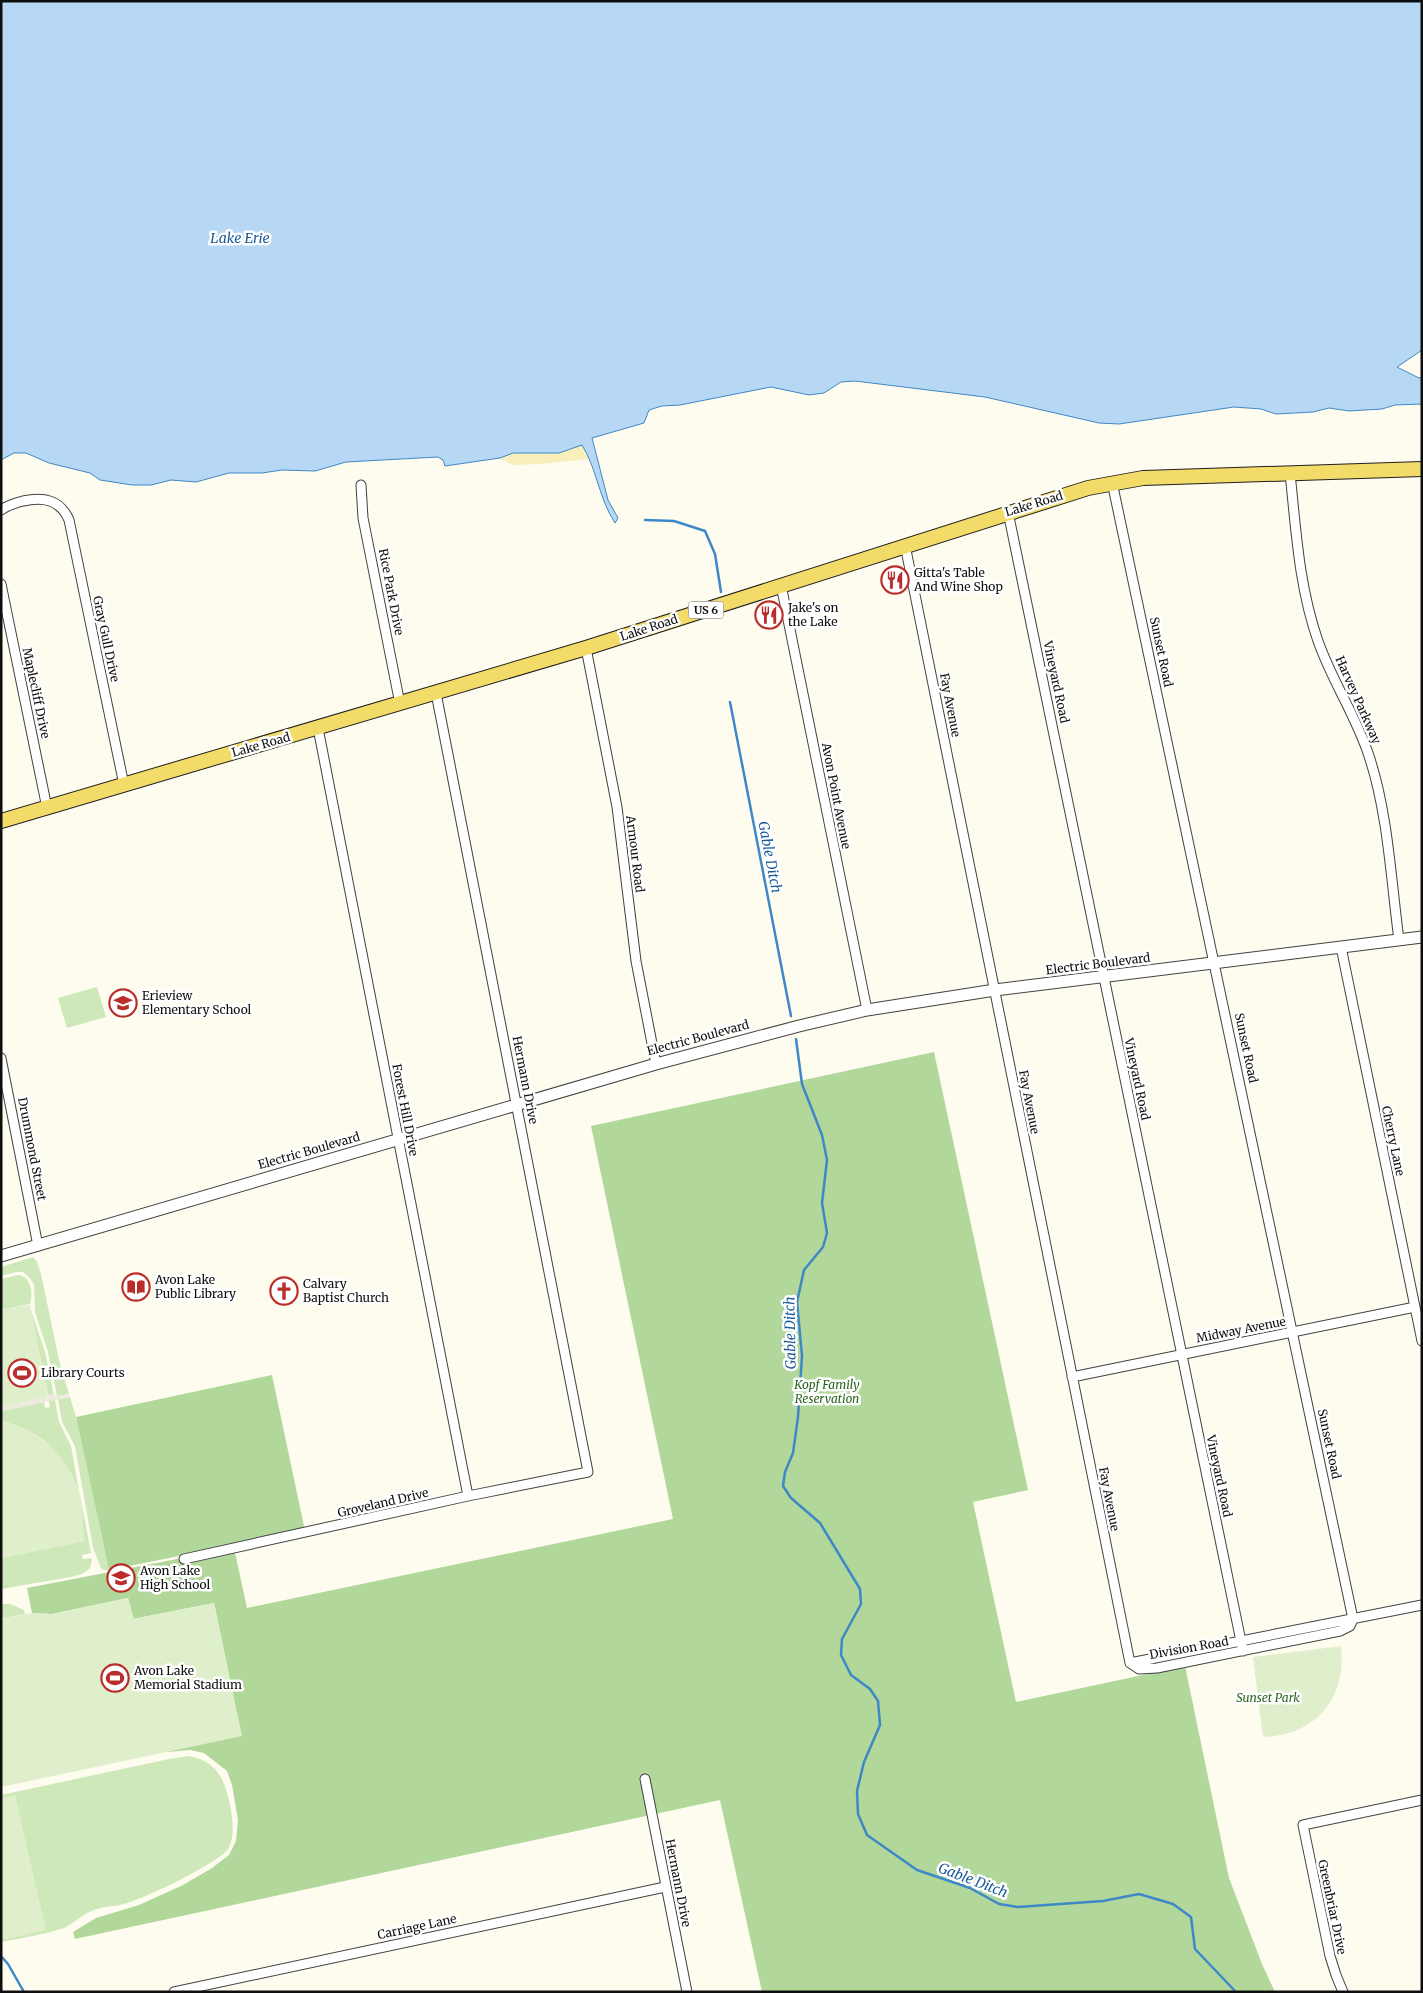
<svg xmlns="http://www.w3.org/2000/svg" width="1423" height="1993" viewBox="0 0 1423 1993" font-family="Merriweather,serif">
<rect width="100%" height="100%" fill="#fefcef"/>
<path fill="#cee8ba" d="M97,987L106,1017L67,1028L58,998Z
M33,1257L37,1262L41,1274L59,1360L69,1394L57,1396L48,1352L35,1312L34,1285L30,1278L23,1272H16L1,1276V1267Z
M18,1275C32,1277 33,1293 30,1304L1,1310V1279Z
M30,1307L45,1352L54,1396L48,1395Z
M70,1397L76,1417L109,1570H104L101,1568L93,1548L75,1446L62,1422L58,1399Z
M55,1400L59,1422L71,1446L79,1491C62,1453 43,1431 1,1421V1411L44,1402L45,1408L50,1407L49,1401Z
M81,1500L91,1553L82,1555L83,1559L91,1558L92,1560L90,1568L82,1574L71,1577L1,1589V1558L84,1541L82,1527Z
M1,1604H10L24,1610L25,1614L1,1619Z
M189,1756C210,1759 222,1773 227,1793C231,1808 237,1834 228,1849C218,1863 146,1898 127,1903C116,1907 104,1906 94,1910C82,1914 73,1925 61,1929C42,1935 21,1938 1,1942V1795L169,1759Z"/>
<path fill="#b1d89a" d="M934,1052L1028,1490L973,1502L1016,1702L1185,1666L1229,1878L1262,1964L1275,1992H762L720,1800L75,1939L73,1932L96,1918L139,1905L183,1885L212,1868L229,1855L236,1841L238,1820L232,1785L227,1771L204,1753L190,1750L168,1752L229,1675L214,1603L133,1619L128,1598L52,1614L32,1613L27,1588L234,1548L247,1608L673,1519L591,1126Z
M272,1375L305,1531L109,1570L76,1417Z"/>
<path fill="#f8efbd" d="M582,445L590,459L541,464L512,465L500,458L513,453H559Z"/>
<path fill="#e0efcb" d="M30,1305L48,1397L1,1407V1310Z
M1,1421C38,1429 67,1455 79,1491C84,1506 81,1525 85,1541L1,1558Z
M128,1598L134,1619L214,1603L242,1736L1,1787V1619L32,1613L52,1614Z
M1341,1646C1347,1699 1316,1735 1263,1737L1253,1657Z
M15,1795L46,1930L1,1940V1799Z"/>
<path fill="#eeebde" d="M51,1394L57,1396L69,1394L70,1397L1,1411V1407L48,1397V1395Z"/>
<path fill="#b6d8f4" stroke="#3f88c8" d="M1,1H1422V350L1397,367L1419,378L1422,377V404L1395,405L1382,409L1349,411L1329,408L1313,412L1276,414L1261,409L1234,407L1119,424L1099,423L985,397L855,381L841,382L824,393L809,395L771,387L680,405L662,406L649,410L644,423L592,438L608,500L618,518L615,523C599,499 597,469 582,445L559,453H513L500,458L445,466L443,460L438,457L346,462L315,471L282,470L262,473H229L196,482L171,480L151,485H132L100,480L90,473L49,463L26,453H14L1,460Z"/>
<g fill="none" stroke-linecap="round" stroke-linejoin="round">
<path stroke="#3f88c8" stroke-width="2.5" d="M645,520L674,521L705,531L715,554L721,592
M730,702L791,1016
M796,1039L802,1084L822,1135L827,1160L822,1203L827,1233L823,1247L804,1270L797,1302L802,1356L798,1417L793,1453L785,1472L783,1486L791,1498L820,1523L860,1589L861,1604L842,1639L841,1655L851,1675L870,1689L878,1701L880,1725L864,1762L857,1791L858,1814L867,1835L917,1870L970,1888L999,1904L1018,1907L1103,1901L1139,1894L1173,1904L1191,1917L1195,1949L1236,1992
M1,1956L8,1964L24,1992"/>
<g stroke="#414141" stroke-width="11">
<path id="minor" d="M1290,473C1296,530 1299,587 1318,641C1332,681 1356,716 1369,756C1388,813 1391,880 1399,940
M1112,482L1353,1619
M361,485L363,518L400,704
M1,510C8,505 15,503 23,501C43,497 60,499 69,520L124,785
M1008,512L1243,1651
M905,545L1130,1663
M1,584L47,808
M781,585L867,1010
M586,648L617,807L636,961L656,1064
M318,728L468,1496
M1341,947L1422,1341
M1,1058L38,1246
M1072,1377L1415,1307
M184,1559L468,1496L588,1472L436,693
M1130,1663L1422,1605
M1130,1663L1139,1669L1157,1668L1340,1631L1350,1626L1353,1619
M645,1779L687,1992
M174,1992L665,1887
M1343,1992L1336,1975L1330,1956L1303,1825L1422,1800"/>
</g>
<g stroke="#414141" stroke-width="13">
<path id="tertiary" d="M1,1256L656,1064L799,1026L867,1010L995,990L1422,937"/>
</g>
<g stroke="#1f1f1f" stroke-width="16">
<path id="primary" d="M1,821L586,648L1088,488L1143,478L1422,469"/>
</g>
<use href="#minor" stroke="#fff" stroke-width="9"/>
<use href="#tertiary" stroke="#fff" stroke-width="11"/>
<use href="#primary" stroke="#f3db6a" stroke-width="14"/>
</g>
<defs>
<g id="restaurant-ring" transform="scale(1.4375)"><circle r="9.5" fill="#fff" stroke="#b92e2b" stroke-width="1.5"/><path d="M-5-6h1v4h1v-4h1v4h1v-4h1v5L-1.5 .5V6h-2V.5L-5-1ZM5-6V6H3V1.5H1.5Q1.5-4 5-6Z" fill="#b92e2b"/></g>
<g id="school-ring" transform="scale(1.4375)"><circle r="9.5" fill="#fff" stroke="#b92e2b" stroke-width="1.5"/><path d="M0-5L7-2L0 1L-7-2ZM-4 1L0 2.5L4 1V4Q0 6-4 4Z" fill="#b92e2b"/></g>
<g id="library-ring" transform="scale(1.4375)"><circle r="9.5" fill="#fff" stroke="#b92e2b" stroke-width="1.5"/><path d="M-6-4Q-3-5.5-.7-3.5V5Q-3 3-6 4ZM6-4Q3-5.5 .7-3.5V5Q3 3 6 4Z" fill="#b92e2b"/></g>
<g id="church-ring" transform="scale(1.4375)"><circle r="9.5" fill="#fff" stroke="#b92e2b" stroke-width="1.5"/><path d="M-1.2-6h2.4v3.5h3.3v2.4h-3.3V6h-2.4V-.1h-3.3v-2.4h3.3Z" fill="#b92e2b"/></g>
<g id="stadium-ring" transform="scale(1.4375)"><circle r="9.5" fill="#fff" stroke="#b92e2b" stroke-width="1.5"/><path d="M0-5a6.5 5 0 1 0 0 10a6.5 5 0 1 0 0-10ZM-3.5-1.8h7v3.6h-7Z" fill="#b92e2b"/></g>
</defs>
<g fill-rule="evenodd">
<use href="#restaurant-ring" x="895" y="580"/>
<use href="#restaurant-ring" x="769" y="615"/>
<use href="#school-ring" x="123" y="1003"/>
<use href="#library-ring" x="136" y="1287"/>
<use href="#church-ring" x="284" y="1291"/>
<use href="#stadium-ring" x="22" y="1373"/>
<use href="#school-ring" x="121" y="1578"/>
<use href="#stadium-ring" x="115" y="1678"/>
</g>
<g text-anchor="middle" stroke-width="5" stroke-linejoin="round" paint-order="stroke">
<rect fill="#fff" stroke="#565656" stroke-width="1" x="688.5" y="601.5" width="35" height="17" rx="4"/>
<g font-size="11" font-weight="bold" fill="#0e0e0e">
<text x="706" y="614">US 6</text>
</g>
<g font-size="12" fill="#0e0e0e" stroke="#fff">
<text transform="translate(1034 504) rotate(-17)" y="4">Lake Road</text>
<text transform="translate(391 592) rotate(79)" y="4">Rice Park Drive</text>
<text transform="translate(649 628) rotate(-18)" y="4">Lake Road</text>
<text transform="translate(106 639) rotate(78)" y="4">Gray Gull Drive</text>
<text transform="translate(1161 652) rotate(78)" y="4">Sunset Road</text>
<text transform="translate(1056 682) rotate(78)" y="4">Vineyard Road</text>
<text transform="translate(36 693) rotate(78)" y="4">Maplecliff Drive</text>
<text transform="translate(1358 700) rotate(66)" y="4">Harvey Parkway</text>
<text transform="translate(950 705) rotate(79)" y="4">Fay Avenue</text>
<text transform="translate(261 745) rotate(-16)" y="4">Lake Road</text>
<text transform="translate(836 796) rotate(79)" y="4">Avon Point Avenue</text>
<text transform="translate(635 854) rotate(83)" y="4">Armour Road</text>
<text transform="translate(1098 964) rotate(-7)" y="4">Electric Boulevard</text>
<text transform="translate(698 1038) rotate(-15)" y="4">Electric Boulevard</text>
<text transform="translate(1246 1048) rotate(78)" y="4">Sunset Road</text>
<text transform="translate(1137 1079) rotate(78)" y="4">Vineyard Road</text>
<text transform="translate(525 1080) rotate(79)" y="4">Hermann Drive</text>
<text transform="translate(1029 1102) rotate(79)" y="4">Fay Avenue</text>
<text transform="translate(405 1110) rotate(79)" y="4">Forest Hill Drive</text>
<text transform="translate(1393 1141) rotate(78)" y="4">Cherry Lane</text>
<text transform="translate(32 1149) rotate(79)" y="4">Drummond Street</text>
<text transform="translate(309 1151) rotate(-16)" y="4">Electric Boulevard</text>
<text transform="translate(1241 1330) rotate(-11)" y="4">Midway Avenue</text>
<text transform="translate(1329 1444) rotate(78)" y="4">Sunset Road</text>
<text transform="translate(1219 1476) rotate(78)" y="4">Vineyard Road</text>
<text transform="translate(1109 1499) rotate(79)" y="4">Fay Avenue</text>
<text transform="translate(383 1503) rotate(-13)" y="4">Groveland Drive</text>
<text transform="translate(1189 1648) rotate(-10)" y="4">Division Road</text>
<text transform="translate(678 1883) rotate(79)" y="4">Hermann Drive</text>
<text transform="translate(1332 1907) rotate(78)" y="4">Greenbriar Drive</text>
<text transform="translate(417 1927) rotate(-12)" y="4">Carriage Lane</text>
</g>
<g font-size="12" fill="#0e0e0e" stroke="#fff" text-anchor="start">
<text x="914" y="577">Gitta's Table<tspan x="914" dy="14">And Wine Shop</tspan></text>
<text x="788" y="612">Jake's on<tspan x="788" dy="14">the Lake</tspan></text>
<text x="142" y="1000">Erieview<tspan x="142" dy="14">Elementary School</tspan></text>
<text x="155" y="1284">Avon Lake<tspan x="155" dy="14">Public Library</tspan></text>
<text x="303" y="1288">Calvary<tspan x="303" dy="14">Baptist Church</tspan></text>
<text x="41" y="1377">Library Courts</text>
<text x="140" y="1575">Avon Lake<tspan x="140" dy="14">High School</tspan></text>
<text x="134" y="1675">Avon Lake<tspan x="134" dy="14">Memorial Stadium</tspan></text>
</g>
<g font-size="12" font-style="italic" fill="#2a6320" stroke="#fff">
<text x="827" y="1389">Kopf Family<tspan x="827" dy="14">Reservation</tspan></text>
<text x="1268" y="1702">Sunset Park</text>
</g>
<g font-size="14" font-style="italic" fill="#1b5b9b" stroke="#fff">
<text x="240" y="243">Lake Erie</text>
<text transform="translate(770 857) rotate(79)" y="5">Gable Ditch</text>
<text transform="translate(790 1333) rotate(-91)" y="5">Gable Ditch</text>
<text transform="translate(973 1880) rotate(21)" y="5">Gable Ditch</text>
</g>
</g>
<rect width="1423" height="1993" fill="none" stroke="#0e0e0e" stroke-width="5"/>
</svg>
